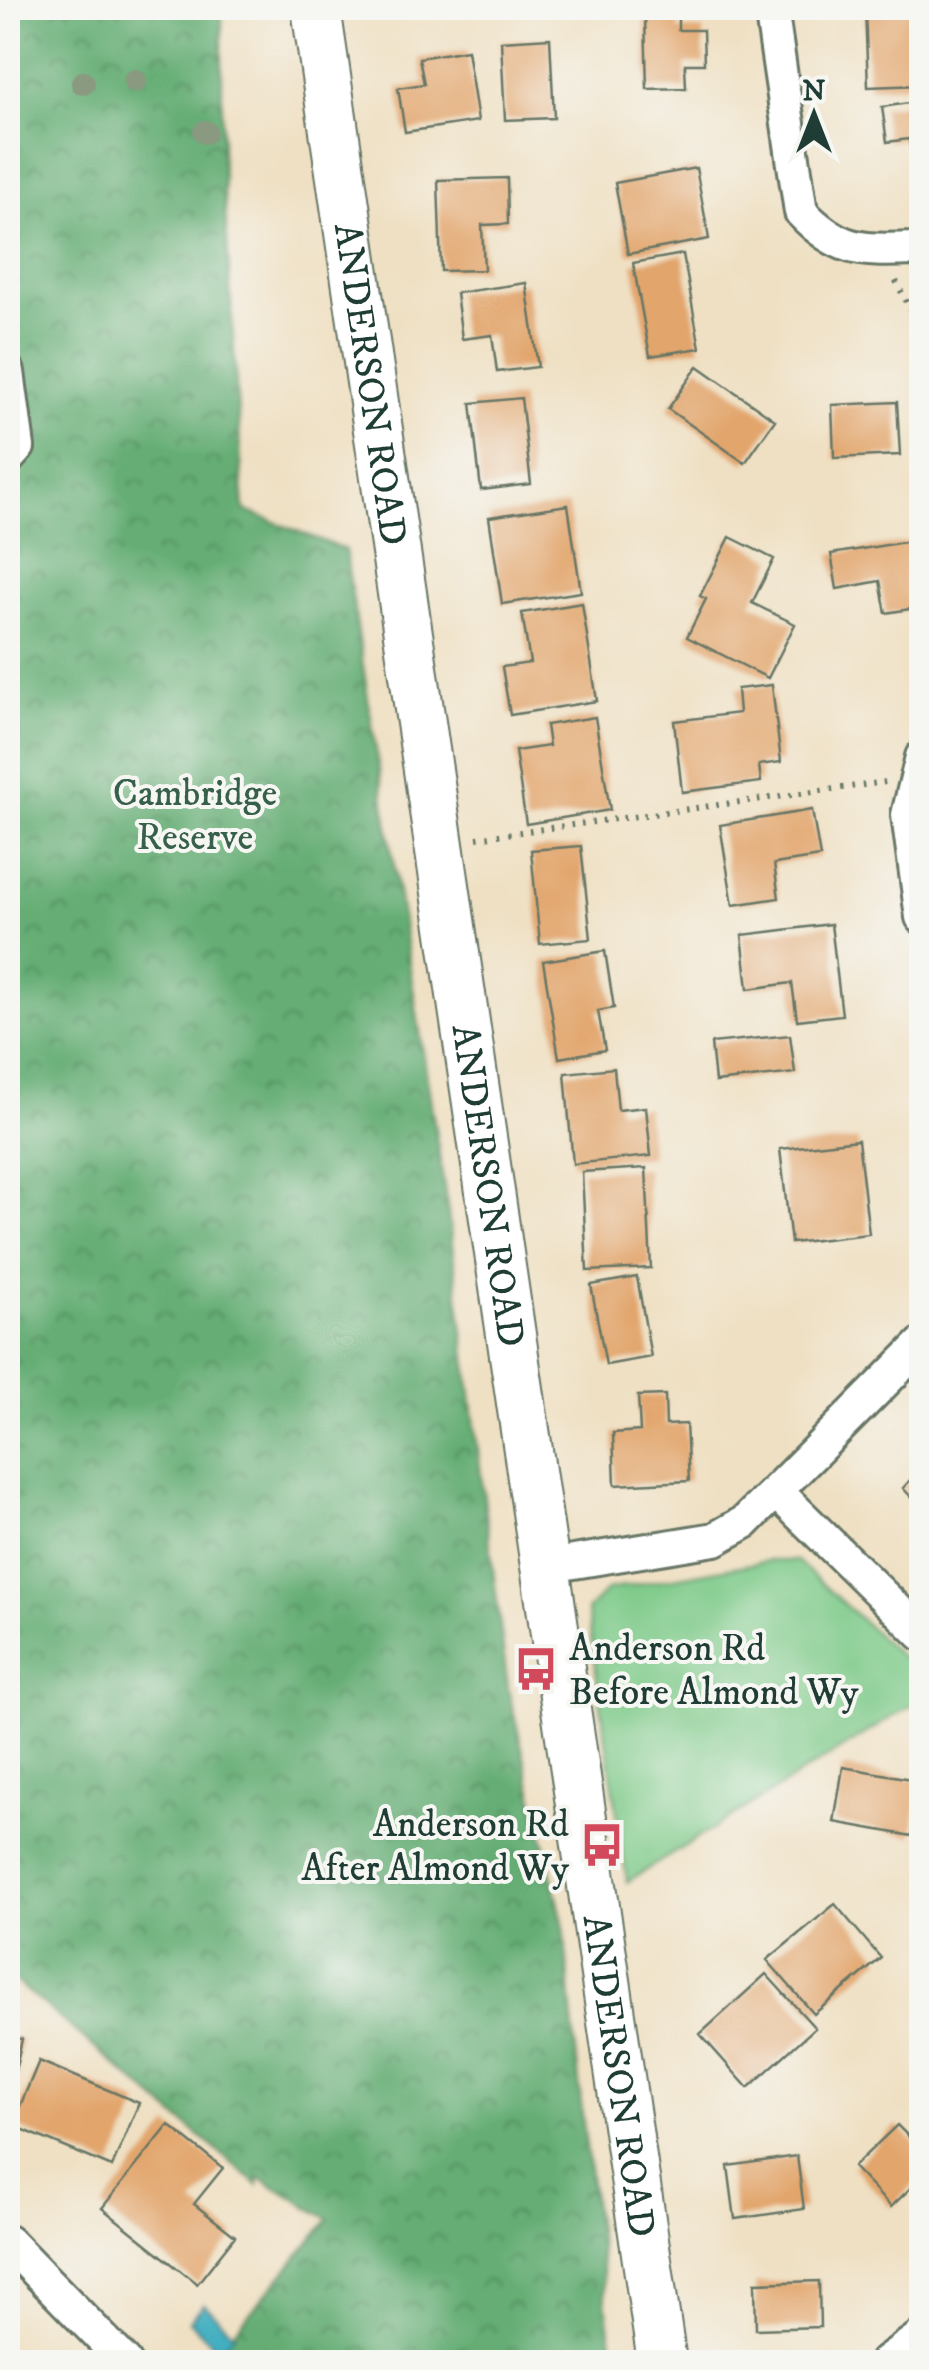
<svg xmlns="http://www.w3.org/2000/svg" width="929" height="2370" viewBox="0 0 929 2370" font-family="'IM FELL DW Pica',serif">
<defs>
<pattern id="forest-crowns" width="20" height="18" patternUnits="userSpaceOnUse" patternTransform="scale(2.5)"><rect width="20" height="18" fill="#65ad74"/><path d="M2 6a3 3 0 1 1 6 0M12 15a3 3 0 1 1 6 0" fill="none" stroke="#538e60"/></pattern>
</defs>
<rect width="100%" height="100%" fill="#f6f6f2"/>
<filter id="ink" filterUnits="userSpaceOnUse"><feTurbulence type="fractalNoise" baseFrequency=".01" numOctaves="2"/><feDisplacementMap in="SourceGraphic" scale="20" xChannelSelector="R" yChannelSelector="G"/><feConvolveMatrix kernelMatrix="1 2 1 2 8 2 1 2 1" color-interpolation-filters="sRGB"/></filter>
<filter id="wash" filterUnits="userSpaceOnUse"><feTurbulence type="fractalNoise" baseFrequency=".0048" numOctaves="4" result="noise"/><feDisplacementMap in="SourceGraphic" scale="40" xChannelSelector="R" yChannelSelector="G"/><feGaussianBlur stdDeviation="2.25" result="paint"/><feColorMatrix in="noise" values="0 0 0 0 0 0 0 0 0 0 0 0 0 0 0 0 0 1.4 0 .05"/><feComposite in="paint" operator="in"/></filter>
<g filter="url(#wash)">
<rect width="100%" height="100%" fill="#efe0c3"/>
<path fill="#7cc987" stroke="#4e835e" stroke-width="2.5" d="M768,1561H797L921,1675V1699L627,1882L587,1610L607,1590Z"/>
<path fill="url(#forest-crowns)" stroke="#427554" stroke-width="2.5" d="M8,8H222V159L244,510L345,550L448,1213L508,1688L564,1926L582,2114L614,2362H209L329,2219L258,2177V2185L8,1975V474L30,448L8,285Z"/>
<path fill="#42afc0" stroke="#30767a" stroke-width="2.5" d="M204,2304L235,2334L219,2350L189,2321Z"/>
<g id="blocks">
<path fill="#e2a56c" d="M865,8H922V85L868,87Z
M678,17V30H703L704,64H685L686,88L647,89L645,18Z
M550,38L554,118L505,120L501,41Z
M467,50L478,121L405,132L398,88L424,84L419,58Z
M922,101V171L913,172L909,139L887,142L882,107Z
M696,168L709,239L628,254L615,183Z
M507,178L508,224L482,225L484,270L441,271L438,180Z
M683,254L700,348L650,356L633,263Z
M526,283L538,367L497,372L492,335L462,339L456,293Z
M698,366L775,420L745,463L668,409Z
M521,398L531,484L481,490L471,403Z
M897,402L900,455L834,458L832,405Z
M568,505L581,592L502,604L489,517Z
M730,537L774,559L752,603L795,624L768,678L687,637L706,599L700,596Z
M917,540L922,607L886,613L880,581L837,589L831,554Z
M582,603L597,701L510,715L502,667L530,663L522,613Z
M772,685L781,762L759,765L761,782L682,792L674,721L739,713L737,689Z
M595,717L610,810L526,824L515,751L549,746L546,725Z
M812,810L820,857L774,864L779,898L733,905L720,825Z
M581,846L591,939L540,944L531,850Z
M831,924L842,1015L797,1020L792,983L748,989L742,935Z
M605,951L614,1008L598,1011L605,1050L559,1058L543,961Z
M790,1035L795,1073L715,1082L711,1043Z
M614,1068L618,1110L646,1107L651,1156L573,1164L565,1073Z
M858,1140L869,1234L791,1243L780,1149Z
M646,1168L651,1268L587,1271L582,1172Z
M637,1277L651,1357L606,1365L591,1285Z
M665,1395L666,1425L686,1424L689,1481L615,1485L613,1433L640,1431L638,1396Z
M922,1467V1509L903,1488Z
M843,1767L922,1781L912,1836L834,1822Z
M835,1904L881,1958L814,2014L767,1960Z
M766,1974L815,2028L748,2088L700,2034Z
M8,2037L22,2039L9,2099H8Z
M39,2061L139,2103L112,2167L12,2125Z
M169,2125L223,2168L194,2204L235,2236L197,2284L102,2208Z
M897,2125L922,2150V2177L891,2207L853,2167Z
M797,2156L804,2209L735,2219L728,2166Z
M819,2281L820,2327L756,2329L755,2283Z"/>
</g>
</g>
<g filter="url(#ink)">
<use href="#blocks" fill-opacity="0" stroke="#687666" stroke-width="2.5"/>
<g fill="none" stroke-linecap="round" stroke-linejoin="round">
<g stroke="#687666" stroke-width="38">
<path id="street" d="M771,8L801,212C842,255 865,250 922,249
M8,372L18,447L8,458
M922,757L908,815L922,917
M778,1493L922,1634
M543,1567L715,1539L745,1522L922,1344
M8,2242L125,2362
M886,2362L922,2336"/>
</g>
<g stroke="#687666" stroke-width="52">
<g id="secondary">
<path id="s1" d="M316,8L662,2362"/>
</g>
</g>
<path stroke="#687666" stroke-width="6" stroke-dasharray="2.5 8" stroke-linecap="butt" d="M896,281L911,311L922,385
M477,838L886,782"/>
<use href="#street" stroke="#fff" stroke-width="32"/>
<use href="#secondary" stroke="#fff" stroke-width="48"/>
</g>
<g fill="#899a80">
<circle cx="135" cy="81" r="12"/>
<circle cx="83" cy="83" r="12"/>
<circle cx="205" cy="132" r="12"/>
</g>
</g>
<defs>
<g id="bus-bare" transform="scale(3.45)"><path d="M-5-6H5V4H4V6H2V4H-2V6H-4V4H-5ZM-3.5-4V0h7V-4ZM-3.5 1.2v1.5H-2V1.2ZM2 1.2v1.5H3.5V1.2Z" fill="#d1495b" stroke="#f6f6f2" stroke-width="2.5" paint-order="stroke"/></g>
</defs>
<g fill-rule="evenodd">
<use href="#bus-bare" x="536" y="1669"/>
<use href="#bus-bare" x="602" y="1845"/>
</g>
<g text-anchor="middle" stroke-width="8" stroke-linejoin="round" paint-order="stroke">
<g font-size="38" fill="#1f3d34" stroke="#f6f6f2">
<text dy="13" stroke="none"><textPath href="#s1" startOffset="380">ANDERSON ROAD</textPath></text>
<text dy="13" stroke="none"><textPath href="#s1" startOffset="1190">ANDERSON ROAD</textPath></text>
<text dy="13" stroke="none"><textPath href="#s1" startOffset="2090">ANDERSON ROAD</textPath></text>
</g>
<g font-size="38" fill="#366049" stroke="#f6f6f2">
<text x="195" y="805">Cambridge<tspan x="195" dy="44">Reserve</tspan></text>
</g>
<g font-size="38" fill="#1f3d34" stroke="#f6f6f2" text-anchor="start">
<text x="569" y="1660">Anderson Rd<tspan x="569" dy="44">Before Almond Wy</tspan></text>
<text x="569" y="1836" text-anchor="end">Anderson Rd<tspan x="569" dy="44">After Almond Wy</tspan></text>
</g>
</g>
<rect width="929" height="2370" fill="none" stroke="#f6f6f2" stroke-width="40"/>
<g transform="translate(814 115)" stroke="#f6f6f2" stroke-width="8" paint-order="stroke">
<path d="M0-8L18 38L0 25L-18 38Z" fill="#1f3d34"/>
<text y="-15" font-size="28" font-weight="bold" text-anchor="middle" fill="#1f3d34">N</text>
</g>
</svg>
